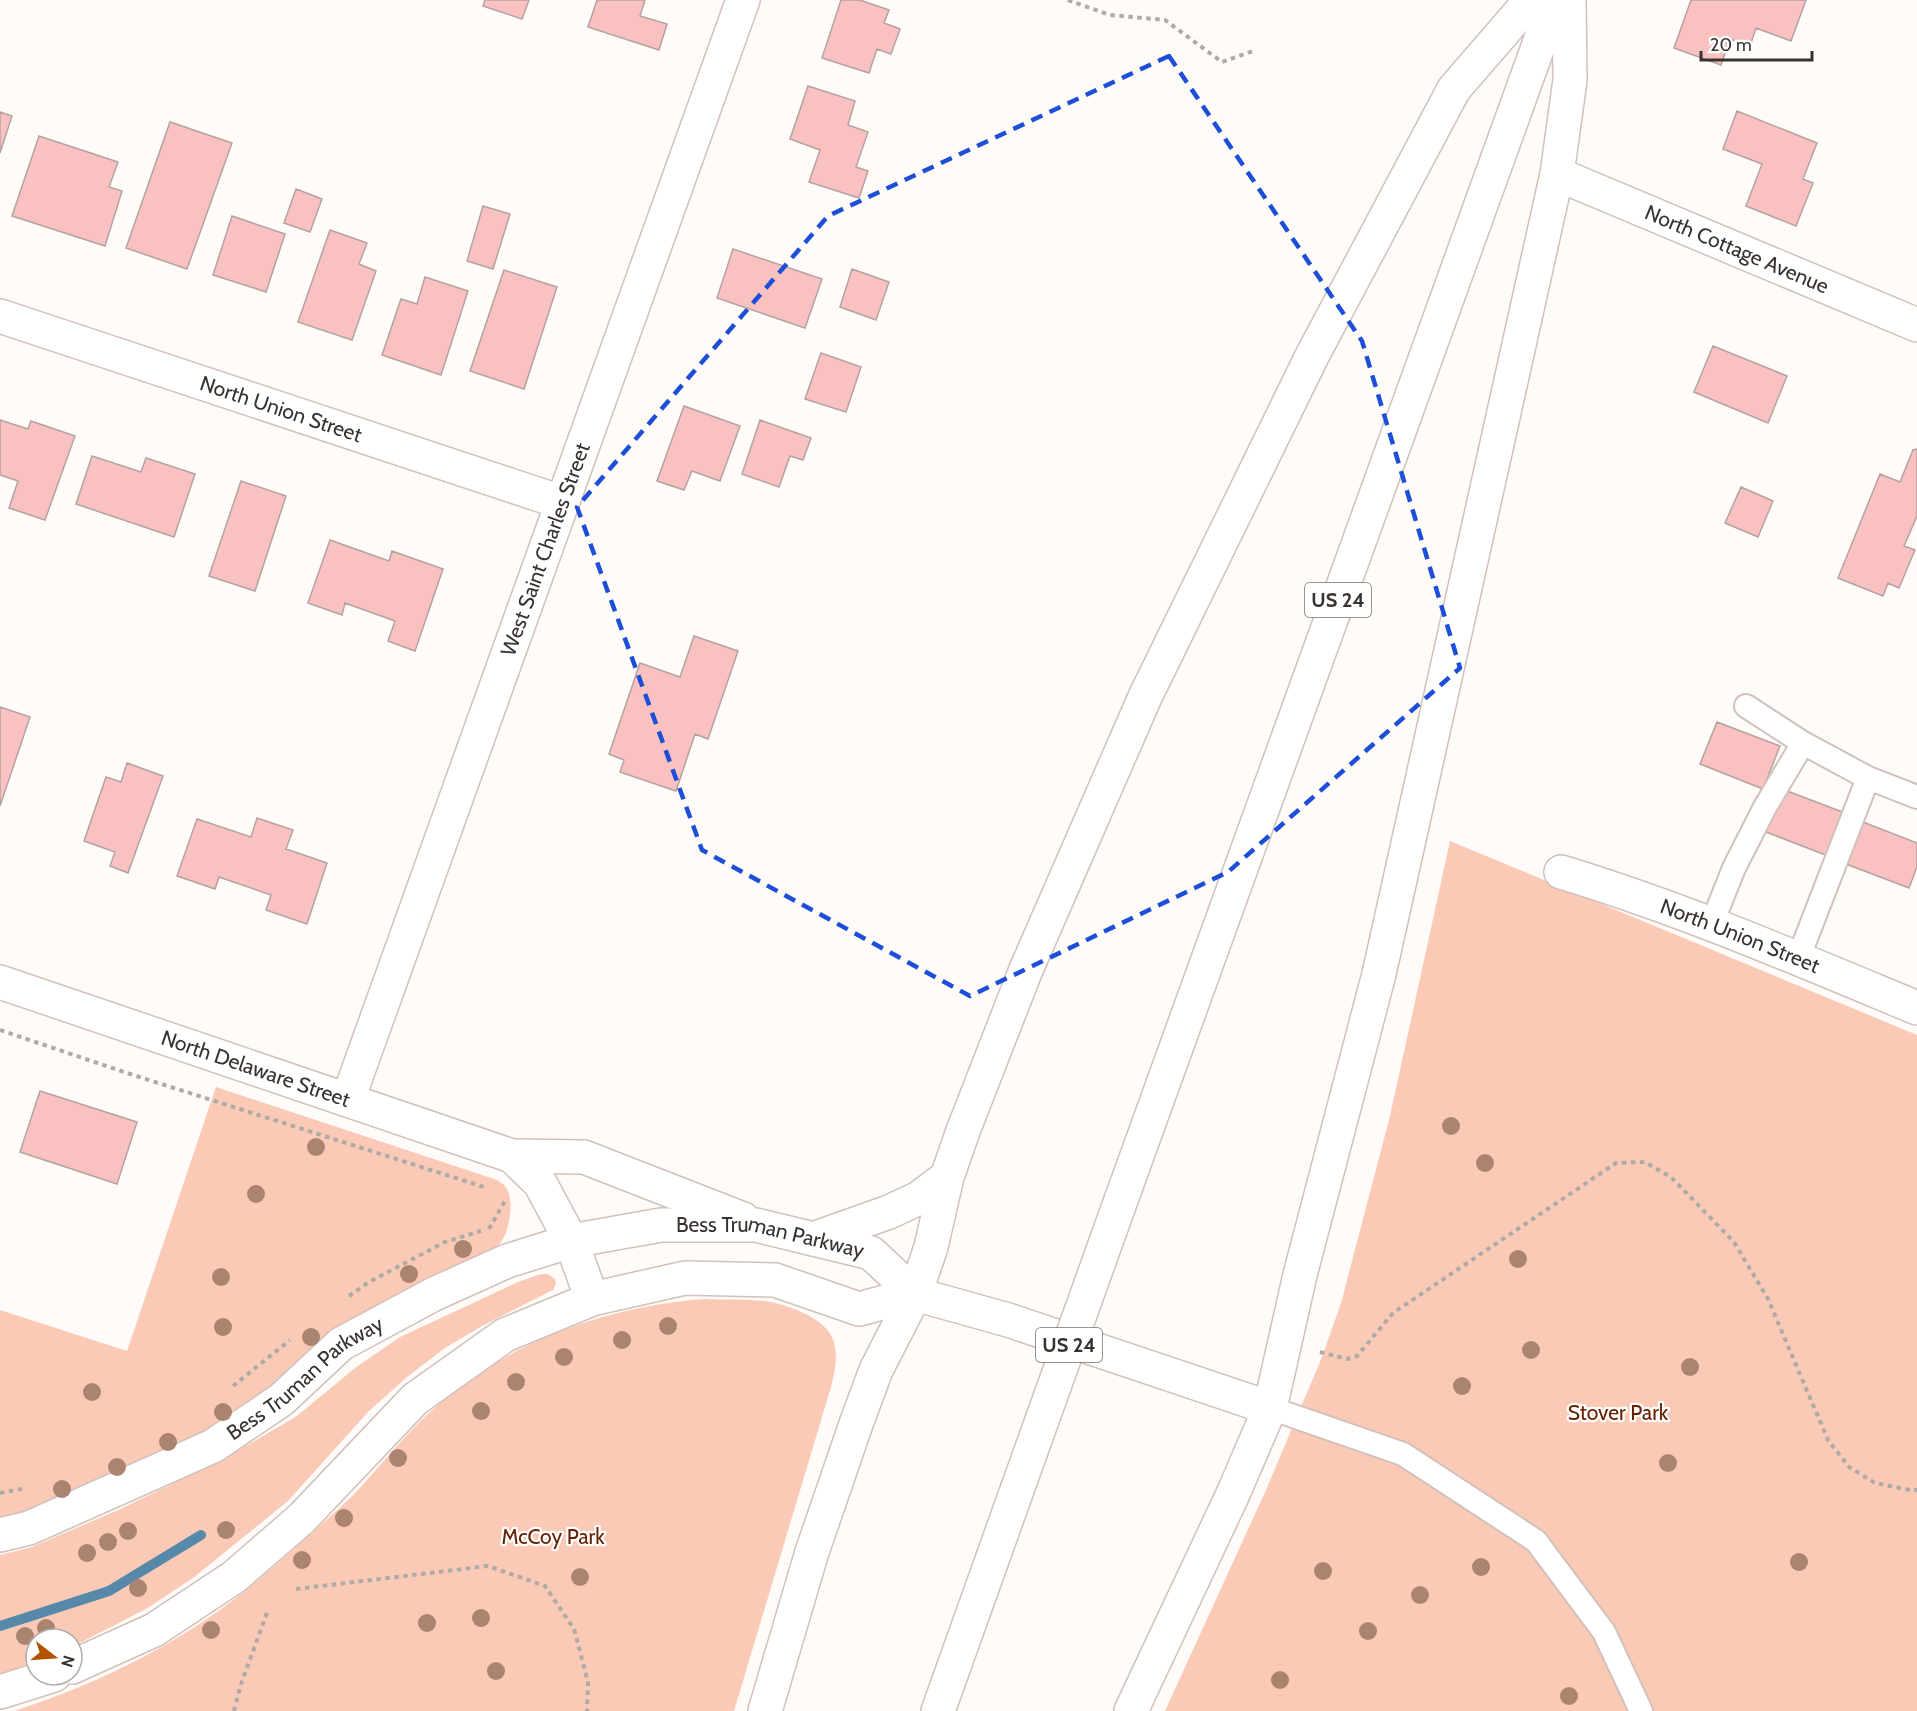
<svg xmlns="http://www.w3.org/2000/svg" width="1917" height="1711" viewBox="0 0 1917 1711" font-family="Cabin,sans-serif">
<rect width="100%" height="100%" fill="#fefbf9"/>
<path fill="#fbcab6" d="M1450,841L1917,1035V1711H1165L1266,1490L1322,1357L1341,1303L1390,1116Z
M216,1087L497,1180C499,1182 502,1183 505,1186C515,1197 510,1230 501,1242C498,1246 494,1249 490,1252L393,1296L348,1326L271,1388L197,1442L0,1525V1310L127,1351Z
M541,1274H548L555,1279L556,1284L553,1290L482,1326L445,1348L407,1377L368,1412L288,1501L193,1578L146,1609L72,1647V1639H36V1661L0,1675V1555L32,1547L116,1511L193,1474L239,1450L297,1416L355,1368L400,1337L518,1282Z
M705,1299C725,1300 745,1299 765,1301C786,1304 823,1317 832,1337C839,1353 835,1371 831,1387L734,1711H14C91,1686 167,1650 232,1601C261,1579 288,1554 315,1530C329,1517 345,1504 358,1490C388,1457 415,1422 450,1395C466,1383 484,1369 502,1359C563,1324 635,1304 705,1299Z"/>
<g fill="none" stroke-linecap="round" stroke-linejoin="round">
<path stroke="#5688aa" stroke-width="10" d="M0,1626L109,1591L201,1535"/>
</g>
<path fill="#f9c2c0" stroke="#b4a2a1" stroke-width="1.5" d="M485,0H529L522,19L483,6Z
M597,0H645L640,16L667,24L659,50L588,27Z
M841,0H860L889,10L884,23L900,29L891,54L877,49L869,73L822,58Z
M1691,0H1806L1791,41L1756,28L1750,46L1730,39L1721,65L1674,48Z
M808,86L855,101L848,125L868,132L856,167L868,171L859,198L809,182L820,150L790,139Z
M1737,111L1817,143L1803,179L1813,183L1796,226L1746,206L1762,164L1723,149Z
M0,112L12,116L0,153Z
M170,122L232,143L187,269L126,248Z
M39,136L118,162L109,187L122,191L105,246L12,216Z
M296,189L322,199L310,232L284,223Z
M483,206L510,214L493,269L467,261Z
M232,216L285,234L266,292L213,275Z
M330,230L367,243L359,264L376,271L352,340L298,322Z
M733,249L822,279L805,328L717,298Z
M852,269L889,282L876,320L840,307Z
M504,270L557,287L524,389L470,371Z
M425,277L468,291L441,375L382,355L401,299L417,304Z
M1713,346L1787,376L1768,423L1694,392Z
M821,353L861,367L846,412L805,399Z
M684,406L740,426L720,481L692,471L684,490L657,481Z
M0,420L28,429L31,421L75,436L45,520L9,508L18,481L0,475Z
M760,420L811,438L803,460L790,456L779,487L742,474Z
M1917,449V516L1904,546L1915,550L1899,588L1888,583L1883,596L1838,578L1880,474L1900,482L1913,450Z
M92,456L141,472L146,458L195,474L174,537L76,504Z
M241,481L286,496L255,591L209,576Z
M1741,487L1773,501L1758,537L1725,523Z
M330,540L389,561L392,551L443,569L415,651L388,641L395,621L345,603L342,615L308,603Z
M694,636L738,651L708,739L695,734L676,791L620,772L624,760L609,754L640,663L680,677Z
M0,707L30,717L0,806Z
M1717,722L1780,746L1763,789L1700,764Z
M127,763L163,776L128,873L110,866L115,852L84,841L106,777L121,782Z
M1782,789L1845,813L1828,856L1766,832Z
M257,818L293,830L286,849L327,863L307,924L266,910L271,895L219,877L215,889L177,876L197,819L251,837Z
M1863,822L1917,843V867L1909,888L1846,864Z
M40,1091L137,1122L117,1184L20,1152Z"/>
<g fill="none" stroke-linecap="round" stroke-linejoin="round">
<g stroke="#d1c1ba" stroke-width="26">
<path id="service" d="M1746,706L1803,743L1868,778L1917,797
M1712,923L1734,868L1765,807L1803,743
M1798,959L1868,778
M1270,1408L1403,1454L1536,1541L1604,1632L1641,1711"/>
</g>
<g stroke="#d1c1ba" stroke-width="36">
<g id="minor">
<path id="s1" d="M1557,174L1917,325"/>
<path id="s2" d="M0,316L561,502"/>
<path id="s3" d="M1561,872C1683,909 1799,959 1917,1008"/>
<path id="s4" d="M0,982L512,1156L540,1183L571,1241L592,1299"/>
<path id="s5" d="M348,1099L743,0"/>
<path d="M512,1156L584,1157L743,1219"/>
<path id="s6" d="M0,1535L29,1528L213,1446L281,1400L341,1344L434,1294L507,1261L571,1241L661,1225H756L871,1253L915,1294L1008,1320L1270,1408"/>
<path d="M72,1667L154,1630L234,1577L302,1518L415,1399L505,1335L592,1299L685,1278L775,1280L859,1309L915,1294"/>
<path d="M0,1692L54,1675"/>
</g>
</g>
<g stroke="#d1c1ba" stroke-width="36">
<path id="primary" d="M1121,1200L1555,0
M813,1239L889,1212L919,1198L947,1177
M765,1711L812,1552L856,1424L876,1370L915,1294L931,1247L947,1177L963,1131L1025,972L1145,697L1312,356L1454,89L1531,0
M938,1711L1017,1490
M1131,1711L1233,1494L1270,1408L1300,1275L1379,974L1557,174L1570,80L1569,0"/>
</g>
<path stroke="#aeaaa8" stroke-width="4" stroke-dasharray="4.5 4.5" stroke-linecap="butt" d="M1068,0L1110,15L1165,20L1222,62L1256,50
M0,1030L127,1073L487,1188
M489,1229L506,1199
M349,1296L369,1282L445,1242L481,1231
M1320,1352L1347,1359L1357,1356L1393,1313L1616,1163L1645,1162L1671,1177L1734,1242L1768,1299L1828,1440L1849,1467L1875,1483L1910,1490H1917
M233,1386L290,1340
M0,1493L26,1488
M296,1589L488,1566L545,1586L574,1629L588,1682L587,1711
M234,1711L241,1684L268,1610"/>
<use href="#service" stroke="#fff" stroke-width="22"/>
<use href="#minor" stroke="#fff" stroke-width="33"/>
<use href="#primary" stroke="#fff" stroke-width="33"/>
<g stroke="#d1c1ba" stroke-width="36" stroke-linecap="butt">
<path id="primary-bridge" d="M1017,1490L1121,1200"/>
</g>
<use href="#primary-bridge" stroke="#fff" stroke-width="33"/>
</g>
<g fill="#aa8470">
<circle cx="1451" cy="1126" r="9"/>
<circle cx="316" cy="1147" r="9"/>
<circle cx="1485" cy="1163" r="9"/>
<circle cx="256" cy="1194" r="9"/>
<circle cx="463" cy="1249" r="9"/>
<circle cx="1518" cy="1259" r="9"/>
<circle cx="409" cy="1274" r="9"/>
<circle cx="221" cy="1277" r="9"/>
<circle cx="668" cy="1326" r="9"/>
<circle cx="223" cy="1327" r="9"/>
<circle cx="311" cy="1337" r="9"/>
<circle cx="622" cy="1340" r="9"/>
<circle cx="1531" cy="1350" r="9"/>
<circle cx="564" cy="1357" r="9"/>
<circle cx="1690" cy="1367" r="9"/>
<circle cx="516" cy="1382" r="9"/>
<circle cx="1462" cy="1386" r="9"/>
<circle cx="92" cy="1392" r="9"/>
<circle cx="481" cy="1411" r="9"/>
<circle cx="223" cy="1412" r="9"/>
<circle cx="168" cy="1442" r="9"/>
<circle cx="398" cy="1458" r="9"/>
<circle cx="1668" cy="1463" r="9"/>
<circle cx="117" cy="1467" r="9"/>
<circle cx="62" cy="1489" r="9"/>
<circle cx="344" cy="1518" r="9"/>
<circle cx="226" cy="1530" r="9"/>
<circle cx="128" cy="1531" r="9"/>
<circle cx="108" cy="1542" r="9"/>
<circle cx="87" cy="1553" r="9"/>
<circle cx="302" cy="1560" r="9"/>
<circle cx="1799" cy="1562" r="9"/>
<circle cx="1481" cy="1567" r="9"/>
<circle cx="1323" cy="1571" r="9"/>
<circle cx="580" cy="1577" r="9"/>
<circle cx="138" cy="1588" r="9"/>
<circle cx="1420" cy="1595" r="9"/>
<circle cx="481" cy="1618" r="9"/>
<circle cx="427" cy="1623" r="9"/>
<circle cx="46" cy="1628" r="9"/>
<circle cx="211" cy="1630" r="9"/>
<circle cx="1368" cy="1631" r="9"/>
<circle cx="25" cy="1636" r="9"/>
<circle cx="496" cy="1671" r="9"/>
<circle cx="1280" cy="1680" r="9"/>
<circle cx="1569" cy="1696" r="9"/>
</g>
<path fill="none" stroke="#1d4ed8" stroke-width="4.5" stroke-dasharray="12 8" stroke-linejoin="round" d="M1169,56L1362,341L1460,668L1228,872L970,996L702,850L577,507L828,216Z"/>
<g text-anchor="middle" stroke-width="4.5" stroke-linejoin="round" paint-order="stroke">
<g fill="#fff" stroke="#74706e" stroke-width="1.5">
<rect x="1305" y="583" width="66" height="34" rx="4.5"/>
<rect x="1036" y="1328" width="66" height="34" rx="4.5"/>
</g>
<g font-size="20" font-weight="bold" fill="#393330">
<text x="1338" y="607">US 24</text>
<text x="1069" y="1352">US 24</text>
</g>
<g font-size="21" fill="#393330" stroke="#fff">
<text dy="7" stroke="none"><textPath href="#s1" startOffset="195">North Cottage Avenue</textPath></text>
<text dy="7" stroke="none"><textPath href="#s2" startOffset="296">North Union Street</textPath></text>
<text dy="7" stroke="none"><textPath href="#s5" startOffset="584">West Saint Charles Street</textPath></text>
<text dy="7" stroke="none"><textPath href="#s3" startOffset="190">North Union Street</textPath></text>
<text dy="7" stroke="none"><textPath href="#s4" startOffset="270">North Delaware Street</textPath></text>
<text dy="7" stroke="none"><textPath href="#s6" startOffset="850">Bess Truman Parkway</textPath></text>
<text dy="7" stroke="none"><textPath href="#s6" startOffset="346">Bess Truman Parkway</textPath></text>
</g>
<g font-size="21" fill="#620" stroke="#fff">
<text x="1618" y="1420">Stover Park</text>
<text x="553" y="1544">McCoy Park</text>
</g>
</g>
<g transform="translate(54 1657) rotate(107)"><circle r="28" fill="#ffffff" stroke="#b0adac" stroke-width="1.5"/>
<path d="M0-4.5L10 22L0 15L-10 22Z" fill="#b05200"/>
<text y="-9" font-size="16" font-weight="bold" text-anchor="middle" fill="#393330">N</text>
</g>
<path d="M1701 51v9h111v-9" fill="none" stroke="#393330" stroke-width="3"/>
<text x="1710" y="51" font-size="18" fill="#393330" stroke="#ffffff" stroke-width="4.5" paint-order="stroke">20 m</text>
</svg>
